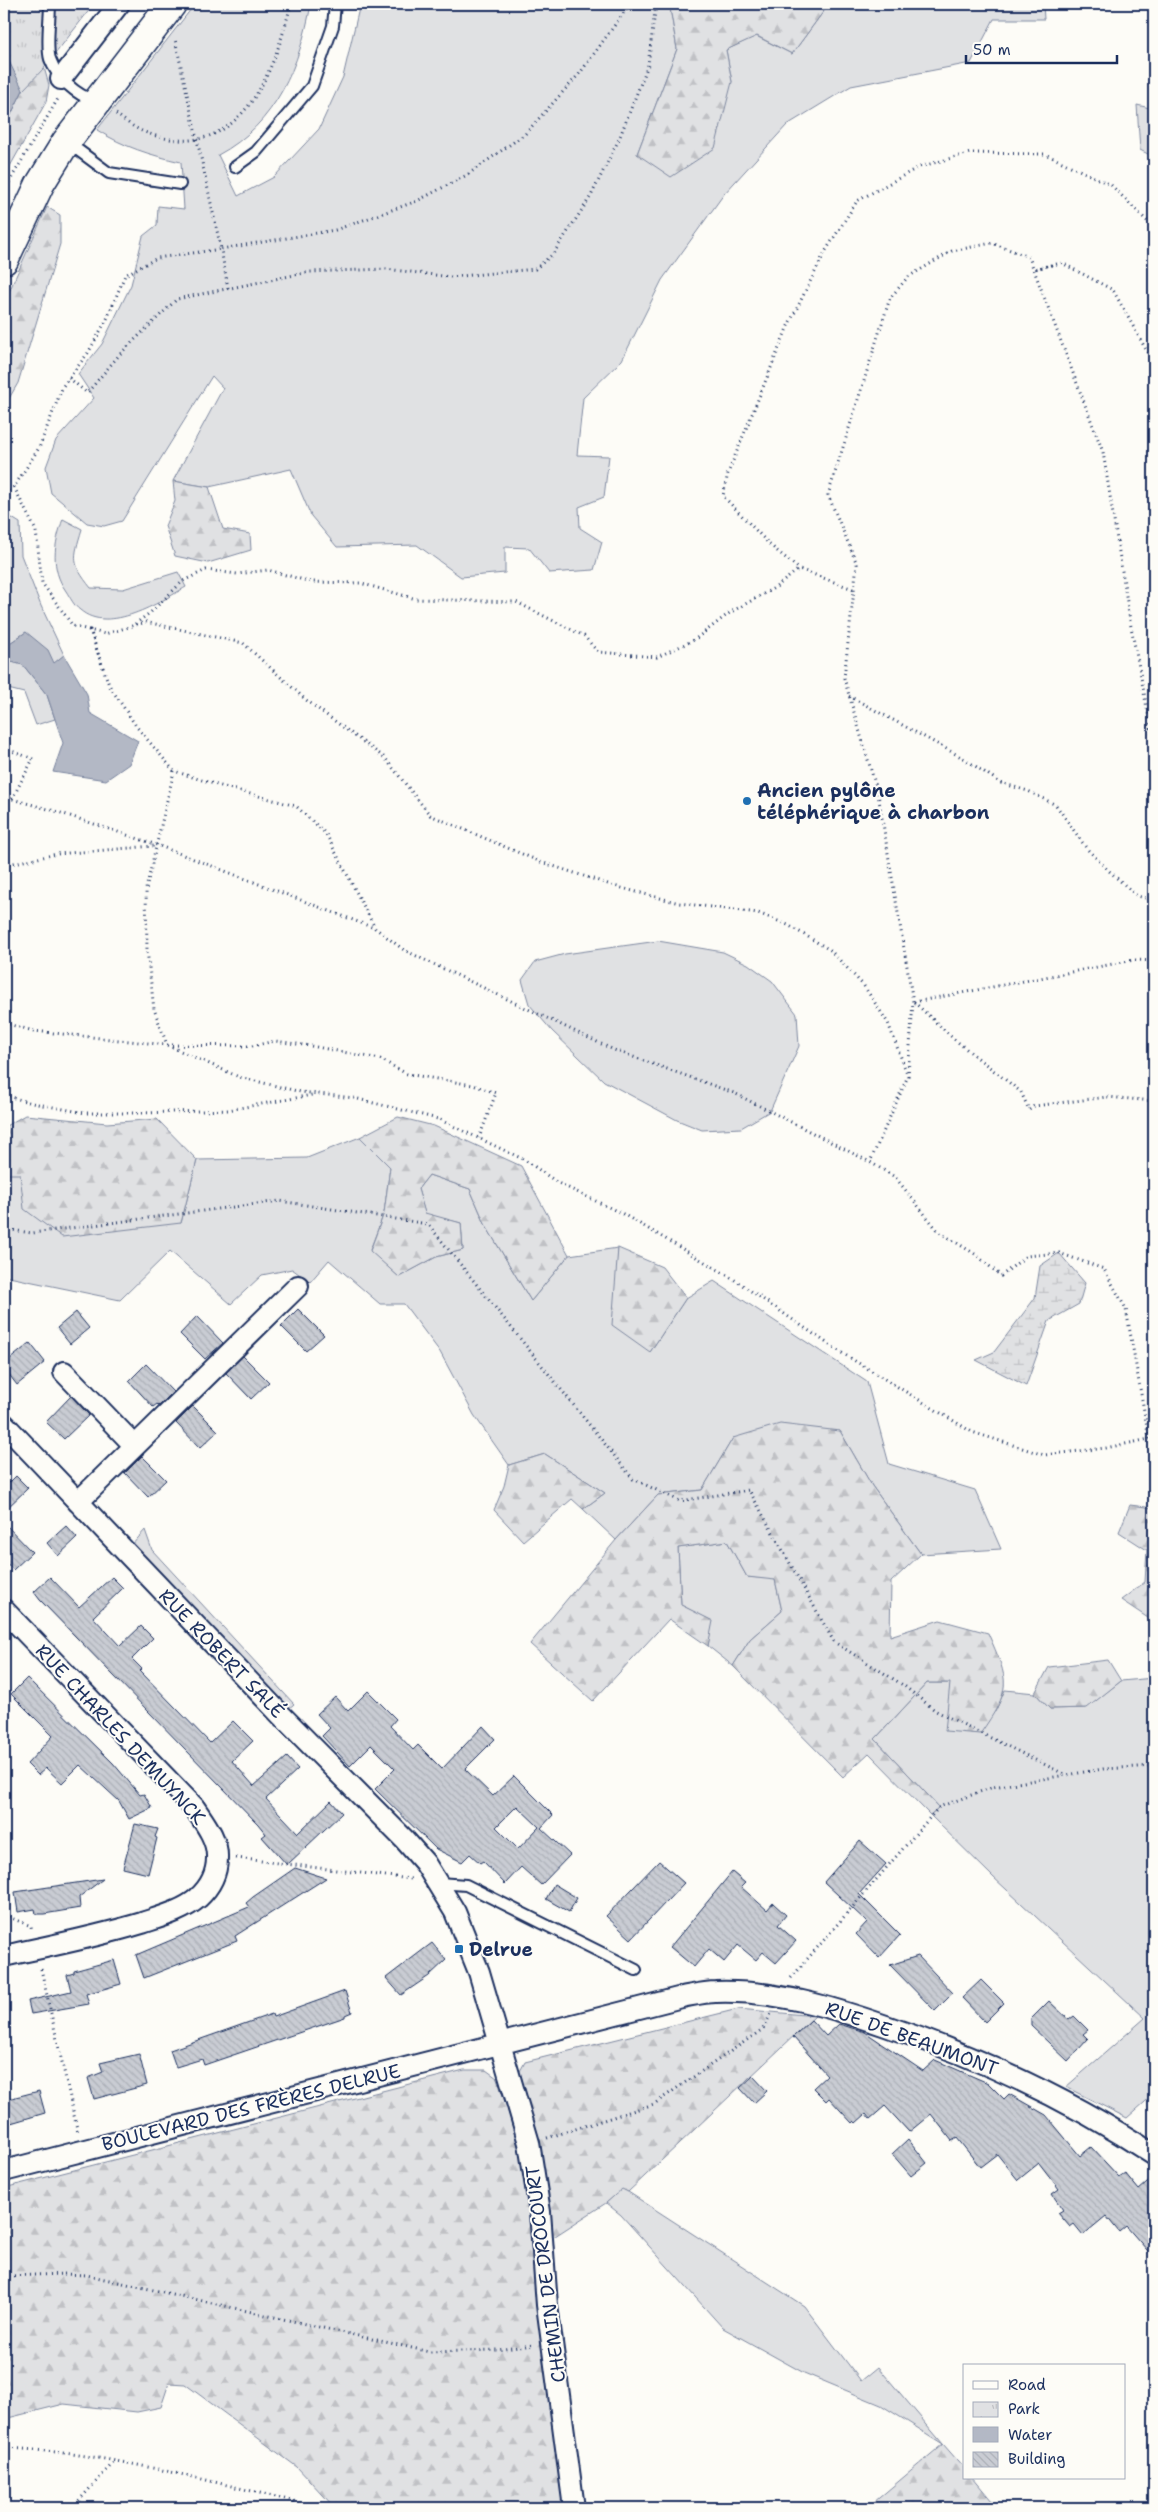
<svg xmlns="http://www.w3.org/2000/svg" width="1158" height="2512" viewBox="0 0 1158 2512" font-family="'Shantell Sans',sans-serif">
<defs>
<pattern id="forest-firs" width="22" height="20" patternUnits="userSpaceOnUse" patternTransform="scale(1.25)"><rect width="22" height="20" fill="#e0e1e3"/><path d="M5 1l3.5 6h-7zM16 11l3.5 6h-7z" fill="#c0c1c5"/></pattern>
<pattern id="wetland-marsh" width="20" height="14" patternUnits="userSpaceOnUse" patternTransform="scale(1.25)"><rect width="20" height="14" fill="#e0e1e3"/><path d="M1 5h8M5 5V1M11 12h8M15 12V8" fill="none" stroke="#c0c1c5"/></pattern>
<pattern id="park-tufts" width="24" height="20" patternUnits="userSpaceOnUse" patternTransform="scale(1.25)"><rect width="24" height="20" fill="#e0e1e3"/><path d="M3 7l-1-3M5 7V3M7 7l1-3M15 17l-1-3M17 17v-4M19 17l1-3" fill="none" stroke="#c0c1c5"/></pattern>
<pattern id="building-back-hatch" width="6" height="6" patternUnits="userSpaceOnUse" patternTransform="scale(1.25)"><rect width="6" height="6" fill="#c9ccd3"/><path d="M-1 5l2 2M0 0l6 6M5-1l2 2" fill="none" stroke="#acb0b8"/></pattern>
</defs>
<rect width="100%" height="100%" fill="#fdfcf7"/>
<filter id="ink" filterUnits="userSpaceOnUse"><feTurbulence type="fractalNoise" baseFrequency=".02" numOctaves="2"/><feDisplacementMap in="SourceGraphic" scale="10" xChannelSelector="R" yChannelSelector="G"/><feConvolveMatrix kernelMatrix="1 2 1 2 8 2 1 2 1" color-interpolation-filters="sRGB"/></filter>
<g filter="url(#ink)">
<path fill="#e0e1e3" stroke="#7e88a0" d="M195,4H311C300,65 276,124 218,155L238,196L274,177L319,129L343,77L360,4H681L670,8L677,49L637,154L732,82L726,50L756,36L792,54L829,4L882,7L898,4H1043L1044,19H994L971,63L851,86L787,125L724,194L662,280L622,360L583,398L577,455L609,456L604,497L579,507L580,528L602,542L594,570L549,573L529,548L505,547V573L461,577L417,545L337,547L311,516L291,469L209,487L173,481L223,388L212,376L122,521L104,526L87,523L51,493L46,467L56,440L94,398L78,374L102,344L131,285L143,236L157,225L158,206L184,209L181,162C150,155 124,147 97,130Z
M1137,105L1154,109V157L1140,150Z
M4,513L20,523L21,555L41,606L64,655L54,664L26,632L4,647Z
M63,519L82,529C73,559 71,563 91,588L123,589L178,572L186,587C160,602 109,635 80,610C74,606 70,597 66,591C50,568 54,544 63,519Z
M4,660L23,665L47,695L55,719L36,725L24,693L4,688Z
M658,941L723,952L748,964L772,981L797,1014L799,1046L770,1111L741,1128L702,1130L677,1120L604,1081L552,1031L529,1004L522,980L535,962L565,954Z
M360,1137L390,1167L384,1213L370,1250L399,1277L436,1257L463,1250L461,1223L425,1214L418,1189L429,1175L470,1189L486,1226L531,1301L569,1255L618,1248L617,1279L650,1352L686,1298L714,1281L867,1382L889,1464L975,1490L1001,1549L921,1554L872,1486L840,1431L733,1438L702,1490L658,1495L616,1540L583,1509L605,1493L545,1454L509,1465L474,1415L440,1352L404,1304H380L329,1260L310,1282L292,1269L262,1275L231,1304L170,1251L120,1300L4,1276V1174L20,1173L181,1223L197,1160L307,1158Z
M145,1530L152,1550L294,1704L287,1710L131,1546Z
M727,1541L747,1577L775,1579L782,1611L750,1639L733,1666L708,1646L712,1621L681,1605L678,1548Z
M1154,1678V2094L1127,2118L1066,2087L1145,2018L993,1877L930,1815L939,1807L875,1739L927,1683H950L995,1712L1005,1690L1035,1693L1050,1709L1086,1708L1121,1681Z
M622,2188L804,2306L861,2381L878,2367L943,2444L881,2405L804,2373L723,2328L621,2215L606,2203Z"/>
<path fill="url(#forest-firs)" stroke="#7e88a0" d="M681,4H829L792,54L757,36L726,50L732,82L715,148L671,177L637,154L677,49L670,8Z
M39,50L49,85L46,102L4,177V126Z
M47,207L60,215V244L18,383L4,407V303Z
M173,481L209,487L223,529L250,534L251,550L208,563L175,556L165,526L175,501Z
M25,1115L107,1123L157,1119L197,1160L181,1223L62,1237L24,1209L20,1174H4V1127Z
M398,1117L434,1126L521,1166L569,1255L531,1301L486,1226L470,1189L429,1175L418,1189L425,1213L461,1223L463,1250L436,1257L399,1277L370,1251L384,1213L390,1167L360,1137Z
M618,1248L662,1267L686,1298L650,1352L612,1325Z
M780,1424L840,1431L872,1486L921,1554L891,1582L890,1636L940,1620L988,1633C1010,1683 1012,1688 980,1734L945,1731L950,1683H927L875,1739L939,1807L930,1815L869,1753L843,1777L733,1666L750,1639L782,1611L775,1580L747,1577L727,1541L678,1548L681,1605L713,1621L708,1646L669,1619L593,1701L530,1644L616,1540L658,1495L702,1490L733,1438Z
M545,1454L605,1493L583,1509L572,1499L523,1541L494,1510L504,1486L509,1465Z
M1130,1505L1154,1508V1622L1121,1600L1145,1582L1147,1550L1119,1532Z
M1108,1660L1121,1681L1087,1708L1050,1709L1035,1693L1049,1667Z
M738,2009L815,2016L628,2192L622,2189L606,2203L552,2238L540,2141L519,2073L525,2062Z
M464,2070H486L497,2078L519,2144L530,2214L565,2508H335L297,2467L185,2384L169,2383L161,2407L137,2412L64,2404L4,2419V2188Z
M943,2444L964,2468V2478H973L997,2507L996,2508H867Z"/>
<path fill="url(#wetland-marsh)" stroke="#7e88a0" d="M1059,1253L1085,1283L1079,1304L1049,1321L1026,1386L976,1360L994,1352L1035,1298L1040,1266Z"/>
<path fill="url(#park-tufts)" stroke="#7e88a0" d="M4,4H94L45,67L23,90L4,129Z"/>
<path fill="#b3b8c5" stroke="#76819c" d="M4,51L23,90L4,129Z
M26,632L48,650L54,663L64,655L87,694L90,713L138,741L129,764L106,780L53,772L63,743L47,695L23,665L4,660V647Z"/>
<path fill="url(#building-back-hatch)" stroke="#1b2f5e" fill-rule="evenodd" d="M298,1309L324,1335L306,1351L281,1326Z
M76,1312L89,1328L70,1344L57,1328Z
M197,1316L223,1343L205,1359L180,1334Z
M30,1343L45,1362L17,1385L4,1368V1364Z
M243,1356L269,1382L251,1399L226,1373Z
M146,1364L173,1392L159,1406L157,1404L153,1407L129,1381Z
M71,1396L89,1415L64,1439L46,1422Z
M193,1406L218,1431L200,1448L176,1423Z
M142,1456L166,1480L148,1497L125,1473Z
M16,1476L28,1488L4,1511V1488Z
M4,1523L32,1552L13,1570L4,1560Z
M66,1526L77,1538L58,1556L47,1543Z
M50,1577L79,1607L112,1577L123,1588L93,1617L120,1646L141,1626L153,1638L132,1659L142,1669L140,1671L210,1743L233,1721L253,1741L232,1761L254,1786L287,1757L298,1769L266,1799L298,1833L331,1801L342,1813L287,1865L262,1837L266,1834L258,1824L40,1600L34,1592Z
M27,1678L113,1763L140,1795L144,1794L152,1808L129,1819L119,1801L80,1765L62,1783L46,1768L38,1775L27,1764L53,1736L11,1694Z
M368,1691L396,1719L390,1726L413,1750L418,1745L442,1769L483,1726L495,1739L465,1769L493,1796L514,1776L553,1815L541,1828L570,1855L541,1885L521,1867L505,1884L483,1861L480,1863L470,1854L462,1862L436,1849L375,1789L395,1769L371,1745L350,1766L322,1736L330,1728L317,1714L335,1697L348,1711ZM517,1806L539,1827L518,1849L496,1827Z
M135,1824L158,1829L155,1837L157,1838L148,1874L123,1868Z
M860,1841L886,1864L859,1894L900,1935L879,1958L856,1934L867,1922L824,1882Z
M659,1861L684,1883L631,1939L606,1916Z
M295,1868L326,1878L235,1936L237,1941L144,1978L136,1955L249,1907L246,1903L253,1897Z
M732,1872L745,1883L741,1887L767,1910L773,1903L786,1915L778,1925L796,1941L776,1963L763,1952L756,1960L738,1945L724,1962L709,1949L694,1967L670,1947Z
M103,1879L79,1897L80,1908L44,1914H36L35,1909L18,1912L15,1892Z
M554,1884L577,1898L569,1912L546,1899Z
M432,1943L446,1960L429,1976L401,1995L386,1978Z
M918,1956L953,1993L935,2011L890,1965Z
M114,1960L121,1984L86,1994L89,2004L31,2014L28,2001L71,1991L67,1975L74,1973V1971Z
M981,1980L1004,2003L985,2022L962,1998Z
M345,1991L352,2012L345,2015V2017L204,2065L202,2059L176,2067L170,2050L272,2014L273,2017Z
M1049,2001L1069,2020L1074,2016L1088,2030L1083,2034L1088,2039L1068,2061L1031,2026V2019Z
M811,2020L826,2036L839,2024L865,2032L923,2071L935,2060L988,2083L1004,2099L1009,2094L1046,2115L1080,2156L1091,2147L1119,2177L1125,2173L1139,2190L1154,2177V2258L1126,2226L1119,2232L1106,2216L1083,2235L1074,2224L1070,2227L1058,2213L1063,2210L1052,2194L1059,2189L1039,2163L1018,2180L997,2154L980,2167L957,2138L952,2141L931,2114L909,2132L885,2106L870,2119L866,2114L856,2123L854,2121L852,2123L829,2098L826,2101L813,2088L827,2075L793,2037Z
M139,2054L147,2085L94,2099L88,2078L103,2072L100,2063Z
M753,2076L767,2091L754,2103L740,2088Z
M39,2091L45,2113L4,2125V2100Z
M908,2139L927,2163L911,2176L892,2154Z"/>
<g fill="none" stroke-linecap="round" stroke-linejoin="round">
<g stroke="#1b2f5e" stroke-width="14">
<path id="lane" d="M50,4C50,18 46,47 50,59C57,78 76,95 95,101
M67,142L109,173L180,184
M235,167L256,152L312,86L333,26L335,4
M439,1883L466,1885L636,1970"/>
</g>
<g stroke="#1b2f5e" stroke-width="24">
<path id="street" d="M61,79L119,4
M64,1372L135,1446
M4,1424L281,1715L404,1839L425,1863L455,1912L479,1972L529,2143L540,2212L547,2305L574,2508
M78,1502L298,1286
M4,1610L194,1807C204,1822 218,1839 217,1858C217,1874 209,1888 198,1898C183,1911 160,1917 142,1923C96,1937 50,1946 4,1956
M4,2171L682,1997C693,1995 705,1992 716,1992C775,1990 831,2007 886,2026C980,2058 1071,2100 1154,2155"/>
</g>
<g stroke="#1b2f5e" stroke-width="31">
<path id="secondary" d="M4,260L40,184L66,142L172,4"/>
</g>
<path stroke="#1b2f5e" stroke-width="3" stroke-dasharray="1 4" stroke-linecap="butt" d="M116,114C124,120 133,127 142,131C237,170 273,77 291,4
M4,191L59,97
M1051,265L1034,269L1062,263L1113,290L1154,364
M228,288L221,249L335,230L417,201L467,175L525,134L580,73L630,4
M69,378L87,393L120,354L177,299L309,272L386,269L451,277L535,269L553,254L591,196L619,139L648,65L656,4
M14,487L36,531L42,583L73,626L105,634L146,622L243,643L306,700L385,758L430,815L541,862L614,886L679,903L758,913L788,925L830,950L864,986L888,1023L908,1076L870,1162
M4,493L14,487L39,448L63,386L88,353L107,319L125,275L157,258L221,249L175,39
M853,589L799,569L770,545L723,496L728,473L788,326L825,252L857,201L919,167L970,153L1045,154L1111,185L1154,228
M135,624L151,612L183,581L206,570L237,574L268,570L311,582L360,583L416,599L516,602L584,636L598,652L657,657L694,640L731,612L776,587L799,569
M103,668L90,630L109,685L136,726L174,771L217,785L296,806L326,834L375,928L404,950L614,1050L734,1093L870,1162L895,1177L939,1232L975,1254L1001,1276L1026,1256L1059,1253L1104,1269L1126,1309L1149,1439
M849,696L963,758L1001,783L1028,791L1056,805L1087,849L1108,870L1137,896L1154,900
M4,748L33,759L12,799
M174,771L146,889L147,950L154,1009L167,1045L252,1046L275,1041L311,1046L380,1059L407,1074L473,1085L496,1093L479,1138
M4,794L12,799L55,811L157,845L374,928
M4,865L57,854L154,846
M914,1002L955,1040L1021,1092L1029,1110L1034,1106L1107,1097L1154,1101
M914,1002L1134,960L1154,961
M4,1023L34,1031L167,1045L239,1077L301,1092L354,1098L438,1119L525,1160L558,1183L623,1214L669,1241L732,1278L837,1350L972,1432L1044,1455L1106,1448L1149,1439H1154
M908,1076L913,1002L878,794L844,678L857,564L828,495L890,298L908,277L952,251L992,243L1029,257L1103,452L1131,627L1154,743
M4,1095L32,1103L85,1113H143L228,1110L312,1095
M4,1229L32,1233L280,1201L428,1224L633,1479L680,1501L749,1490L834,1642L903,1685L936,1711L1066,1775
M236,1858L411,1879
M4,1915L31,1926L32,1931
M41,1969L78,2133
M791,1978L939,1807L993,1787L1103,1769L1154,1766
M547,2138L654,2104L763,2029L771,2014
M4,2276L65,2274L87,2275L430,2352L497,2350L533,2345
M4,2448C103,2452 201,2479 297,2502L305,2508
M72,2508L115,2461"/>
<use href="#lane" stroke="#fdfcf7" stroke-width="10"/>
<use href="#street" stroke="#fdfcf7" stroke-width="20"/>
<use href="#secondary" stroke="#fdfcf7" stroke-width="28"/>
</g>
</g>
<g fill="#1f6fb2" stroke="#fdfcf7" stroke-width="2">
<circle cx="747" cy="801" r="5"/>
<rect x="454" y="1944" width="10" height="10" rx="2.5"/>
</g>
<g text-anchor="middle" stroke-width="4" stroke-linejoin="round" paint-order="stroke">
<g font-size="19" font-weight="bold" fill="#1b2f5e" stroke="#fdfcf7" text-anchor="start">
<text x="757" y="797">Ancien pylône<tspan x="757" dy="22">téléphérique à charbon</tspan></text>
<text x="469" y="1956">Delrue</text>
</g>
<g font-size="19" fill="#1b2f5e" stroke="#fdfcf7">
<text transform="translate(222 1653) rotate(46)" y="7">RUE ROBERT SALÉ</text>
<text transform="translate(121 1734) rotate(47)" y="7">RUE CHARLES DEMUYNCK</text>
<text transform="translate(912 2038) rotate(20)" y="7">RUE DE BEAUMONT</text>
<text transform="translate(251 2107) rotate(-14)" y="7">BOULEVARD DES FRÈRES DELRUE</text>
<text transform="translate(545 2274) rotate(-97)" y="7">CHEMIN DE DROCOURT</text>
</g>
</g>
<rect width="1158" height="2512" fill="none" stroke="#fdfcf7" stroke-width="20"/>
<rect x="10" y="10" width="1138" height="2492" fill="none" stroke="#1b2f5e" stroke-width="2" filter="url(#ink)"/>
<rect x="963" y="2364" width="162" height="115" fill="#fdfcf7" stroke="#a3aaba"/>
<rect x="973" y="2381" width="25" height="8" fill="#fdfcf7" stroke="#a3aaba"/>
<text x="1008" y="2390" font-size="15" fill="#1b2f5e">Road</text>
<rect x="973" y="2402" width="25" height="15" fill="url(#park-tufts)" stroke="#a3aaba"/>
<text x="1008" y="2414" font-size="15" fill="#1b2f5e">Park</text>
<rect x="973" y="2427" width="25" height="15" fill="#b3b8c5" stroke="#a3aaba"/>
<text x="1008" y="2440" font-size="15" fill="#1b2f5e">Water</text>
<rect x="973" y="2452" width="25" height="15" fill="url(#building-back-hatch)" stroke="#a3aaba"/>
<text x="1008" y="2464" font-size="15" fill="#1b2f5e">Building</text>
<path d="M966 55v8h151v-8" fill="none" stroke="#1b2f5e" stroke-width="2.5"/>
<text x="973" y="55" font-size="15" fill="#1b2f5e" stroke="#fdfcf7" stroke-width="4" paint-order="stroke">50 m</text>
</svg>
